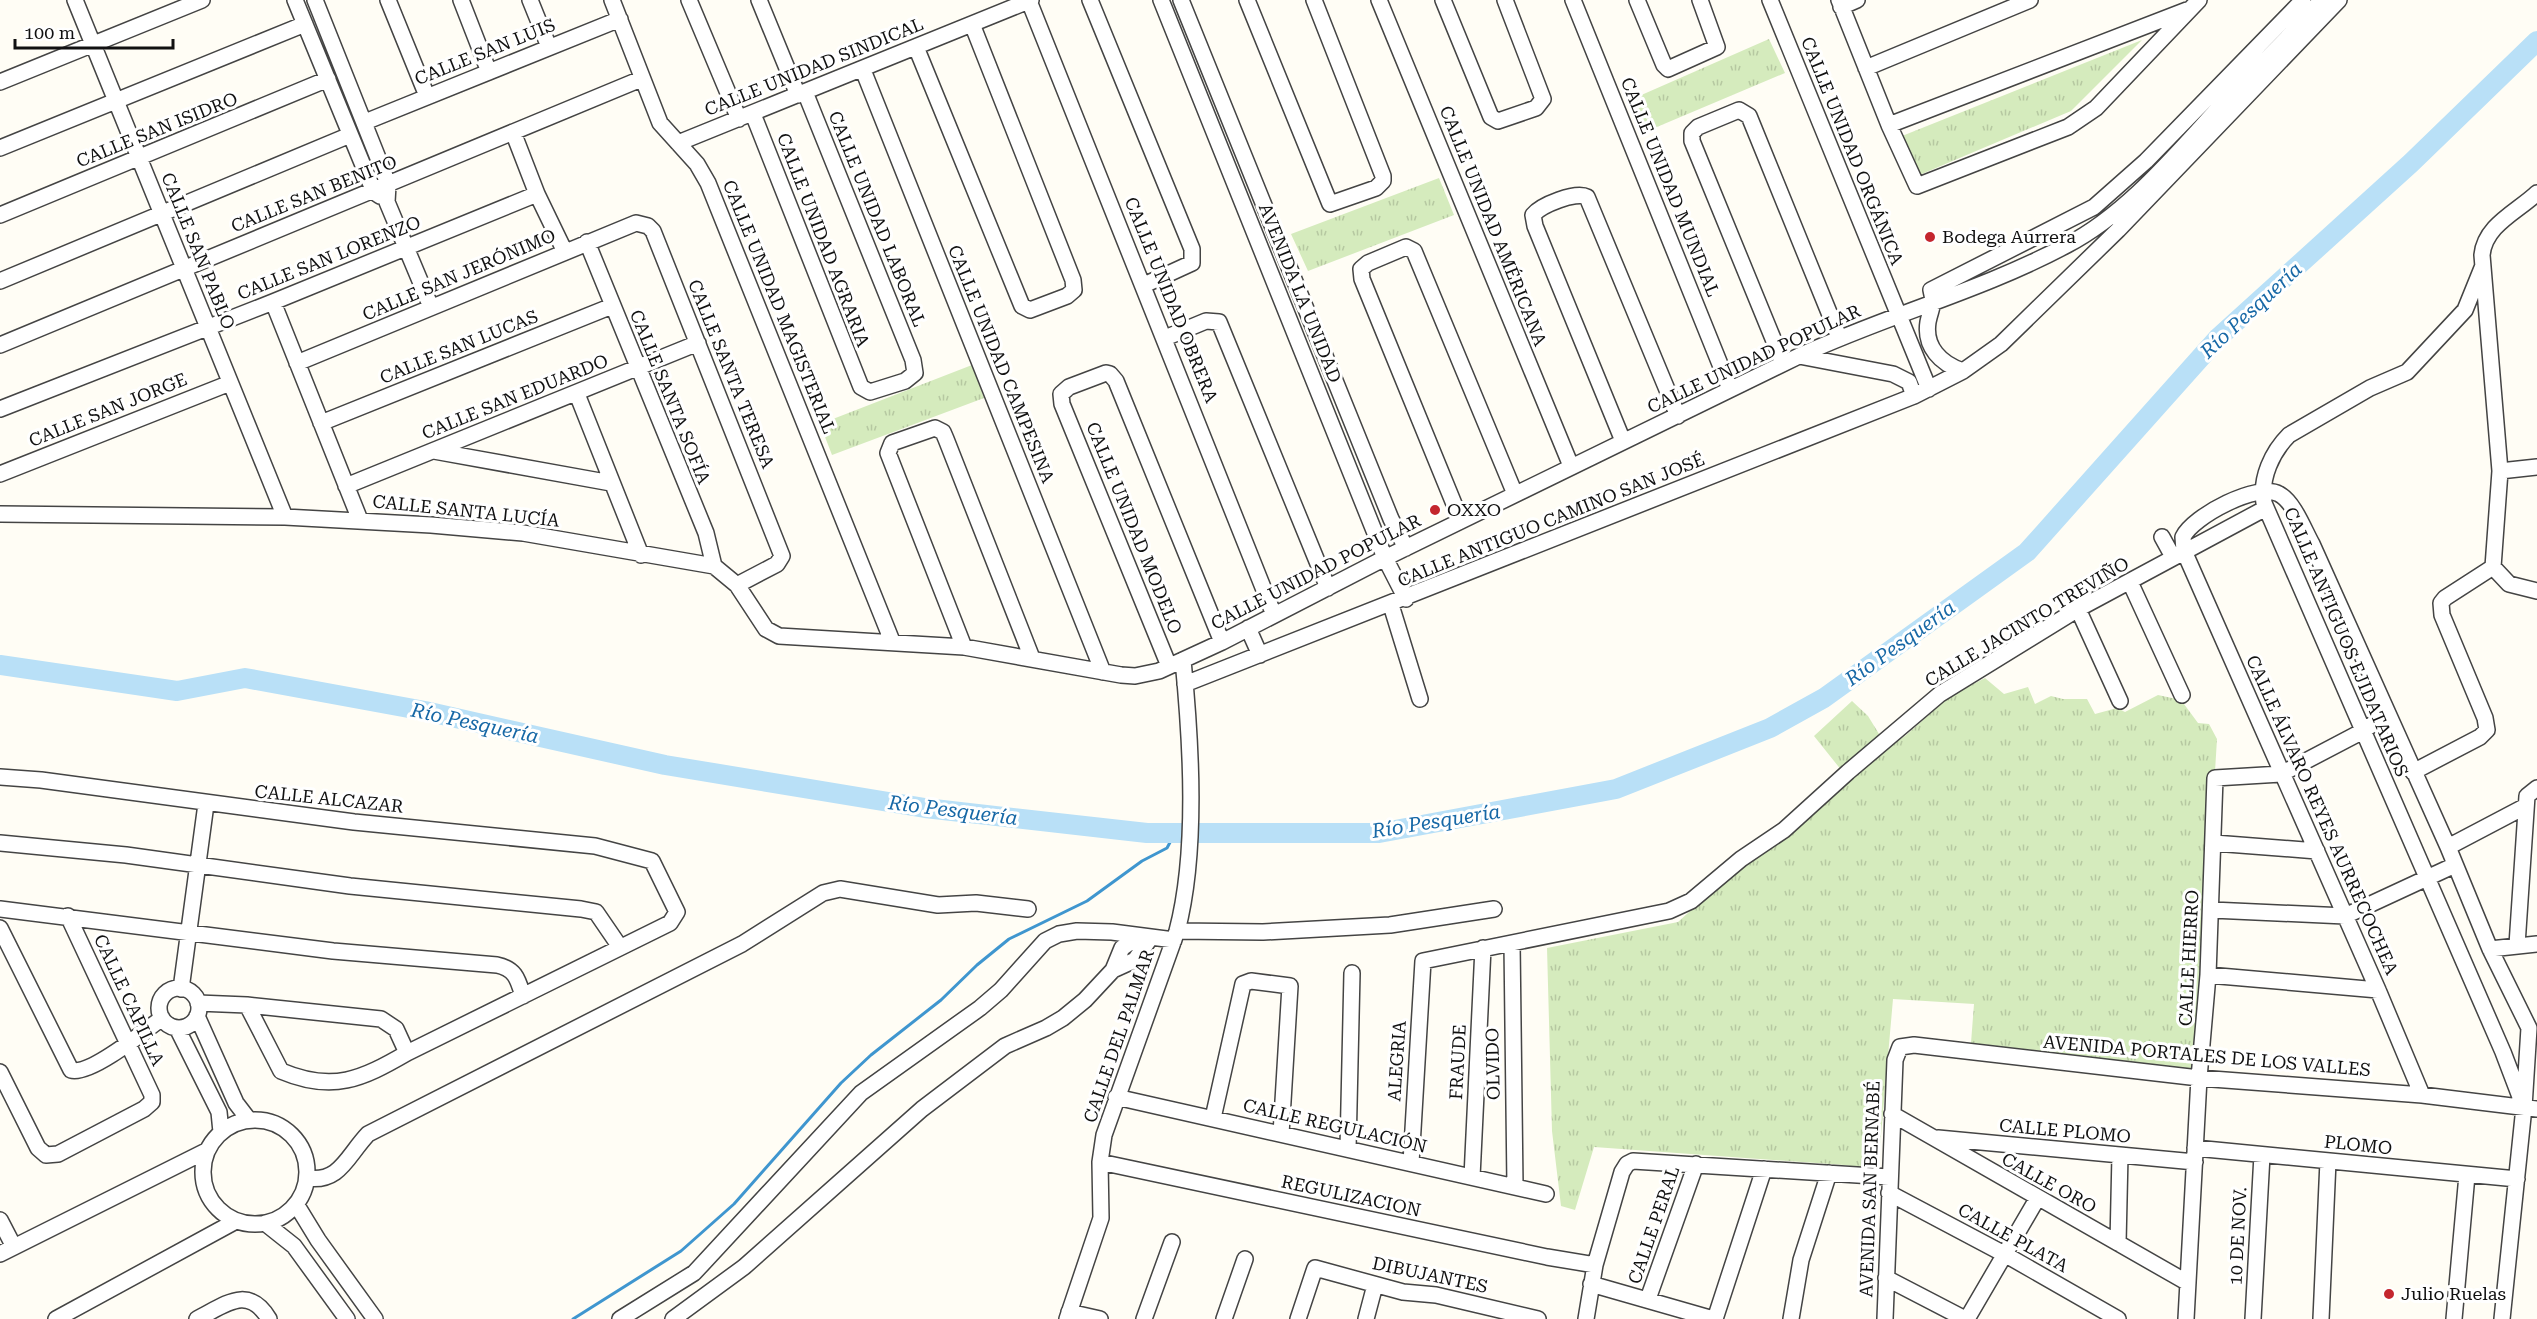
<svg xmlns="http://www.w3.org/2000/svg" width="2537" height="1319" viewBox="0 0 2537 1319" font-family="'Roboto Serif',serif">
<defs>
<pattern id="grass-tufts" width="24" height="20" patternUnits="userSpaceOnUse" patternTransform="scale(1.5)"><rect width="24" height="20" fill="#d5ebbd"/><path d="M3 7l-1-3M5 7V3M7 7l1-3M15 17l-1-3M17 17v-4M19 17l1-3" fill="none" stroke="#b6c8a1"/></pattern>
</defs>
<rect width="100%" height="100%" fill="#fffdf5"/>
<path fill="url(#grass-tufts)" d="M1769,39L1785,73L1645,132L1630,100Z
M2142,40L2071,111L1917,176L1902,136Z
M1439,178L1454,215L1308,271L1291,234Z
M972,365L984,398L832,455L820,424Z
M1985,678L2004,694L2028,687L2035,704L2051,696L2063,699H2087L2095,714L2117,708L2125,712L2158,695L2181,700L2198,723L2209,724L2217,739L2199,1032L2194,1069L1971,1043L1974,1004L1893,999L1878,1170L1844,1165L1594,1147L1575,1210L1561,1206L1552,1131L1547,948L1678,922L1732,873L1774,847L1850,781L1814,736L1852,701L1868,716L1887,747L1905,736L1950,696Z"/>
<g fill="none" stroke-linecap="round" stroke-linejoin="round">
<path stroke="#3f96cf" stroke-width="3" d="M573,1319L681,1251L734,1204L841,1083L871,1055L941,1000L977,965L1009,939L1087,901L1142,861L1167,848L1175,833"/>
<path stroke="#b9e0f7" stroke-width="20" d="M0,665L177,691L245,678L425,711L665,765L925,808L1147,833H1379L1616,789L1770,728L1824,698L2027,552L2218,338L2411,163L2537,41"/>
<g stroke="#444" stroke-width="18">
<path id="minor" d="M75,0L285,517
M295,0L374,192L380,196
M315,0L384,173L388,185L387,202L431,307
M388,0L427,96
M461,0L489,72
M530,0L549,47
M612,0L660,123L697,164L708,183L892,641
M689,0L739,119
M759,0L798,95
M1090,0L1192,249V263L1144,285
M1161,0L1385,558L1406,599
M1181,0L1391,519L1406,548
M1247,0L1330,204L1376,188L1383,181V176L1314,0
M1379,0L1571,466
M1443,0L1491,117L1498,121L1536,108L1543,99L1505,0
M1573,0L1730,389
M1637,0L1664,65L1668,69L1717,47L1700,0
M1770,0L1929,389
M1839,0L1889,125L1917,186L2068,127L2096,108L2199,0
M1029,1L1274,615
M1841,7L1857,0
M916,47L1022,306L1030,310L1067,296L1074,290L1073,280L972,24
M1866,68L2030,0
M863,70L1103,672
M0,82L202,0
M753,114L861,387L870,392L905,381L915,373L913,360L805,92
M365,122L620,19
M1889,125L2187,10
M513,132L537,194L565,252
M678,143L1031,0
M0,148L305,24
M2537,193C2517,212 2485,225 2482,255L2500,471L2493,567L2509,584L2537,591
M0,215L328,79
M587,242L706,533L714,566
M2482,268L2465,310L2407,372L2370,388L2289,435C2272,452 2260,478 2264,503L2503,1052L2522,1102
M0,281L350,135
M273,302L360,520
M1165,338L1206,321L1219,322L1328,588
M0,345L641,79
M1799,356L1893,374L1909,382L1914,396
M297,363L636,223L648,226L653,231L782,556L777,564L737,585
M1783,363L1692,141V133L1698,127L1739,110L1749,116L1839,337
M1963,371C1941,364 1924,347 1928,322C1931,307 1935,306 1931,290L2094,207L2146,161L2303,0
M577,394L641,555
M0,409L273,302L537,194
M321,423L612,306
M1623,441L1535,226L1533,215C1541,205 1576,191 1587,197L1678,416
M434,451L611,483
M2500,471L2537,467
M0,474L230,383
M346,486L698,343
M0,514L285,517L431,525L523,533L714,566L737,585L766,629L779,636L964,647L1121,675L1135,676L1159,671L1222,642L1385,558L1799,356C1887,315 1981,291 2067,245C2130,212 2179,150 2227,99C2258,66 2293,35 2321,0
M1461,521L1362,279L1361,269L1368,263L1406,247L1414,251L1515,494
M2162,537L2173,557
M2130,582L2182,695
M1391,605L1420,699
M2078,609L2120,701
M1248,628L1260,655
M964,647L888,453L892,443L935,428L943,432L946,439L1032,658
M1169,666L1062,404L1061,394L1069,387L1106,373L1110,374L1116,381L1222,642
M1185,684L1914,396L1963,371L2001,344L2118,230L2339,0
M2413,772L2480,737L2487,730L2485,718L2442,615L2441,603L2445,598L2493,567
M0,777L41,780L354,822L595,846L652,861L677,912L670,923L407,1053C362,1079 333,1093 281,1071L247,1005
M0,843L126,855L350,886L581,909L596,912L620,947
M2214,843L2317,851
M2448,847L2526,806
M0,909L333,951L497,965C516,969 518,980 523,996
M2212,910L2345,916L2455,865
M0,928L71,1070C90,1076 146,1030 162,1018
M1177,931L1263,932L1390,925L1494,909
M1512,943L1515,1186
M2517,945L2527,796L2537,788
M2490,949L2537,944
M1113,970L1122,948L1139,936
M2208,975L2378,990
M159 1008a20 20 0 1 1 40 0a20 20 0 1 1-40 0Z
M181,989L206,804
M198,1003L247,1005L381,1019L396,1029L407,1053
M197,1016L236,1103L249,1120
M177,1028L219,1112L221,1132
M0,1072L38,1148L46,1155L58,1154L144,1109L152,1102V1095L68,916
M2422,1095L2378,990L2184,551L2183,537C2193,516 2258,482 2279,494C2294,502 2304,530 2312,544L2448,847L2490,949L2529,1028L2524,1107L2502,1319
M1116,1097L1546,1194
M1892,1114L2188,1283
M1213,1118L1243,984L1251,981L1290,986L1281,1134
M203 1172a52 52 0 1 1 104 0a52 52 0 1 1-104 0Z
M1938,1138L2195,1162
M2195,1148L2517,1179
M1348,1149L1352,973
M1100,1162L1547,1257L1595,1265
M1411,1163L1423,961L1669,911L1691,901L1741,859L1784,830L1848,772L1940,694L2078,609L2266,508
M1472,1177L1483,948
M307,1178C340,1183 347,1156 368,1134L742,944L823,893L840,889L938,905L976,903L1028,909
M1889,1193L2006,1255L2118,1319
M296,1204L318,1240L375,1319
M0,1220L14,1247
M265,1223L294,1246L347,1319
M2118,1243L2120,1155
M0,1254L206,1151
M1886,1278L1965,1319
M1591,1284L1713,1319
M1648,1299L1696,1164
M1069,1312L1100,1319
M56,1319L236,1221
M197,1319C225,1305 248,1284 269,1319
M620,1319L694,1273L861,1093L980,1008L1001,990L1045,941L1059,934L1077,931L1112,932L1174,940
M673,1319L744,1267L922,1109L1005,1046L1046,1028L1063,1018L1085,1000L1113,970L1135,960L1151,937
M1067,1319L1101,1218L1100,1162L1104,1135L1177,931C1198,851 1191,742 1183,660
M1144,1319L1172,1242
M1224,1319L1245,1259
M1298,1319L1315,1268L1403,1292L1436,1295L1538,1319
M1366,1319L1375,1285
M1586,1319L1595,1265L1622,1172L1627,1164L1633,1161L1889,1177
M1715,1319L1764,1169
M1791,1319L1801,1260L1829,1173
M1885,1319L1895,1060L1900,1047L1914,1045L2199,1078L2422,1095L2537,1109
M1967,1319L2037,1199
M2186,1319L2199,1078L2208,975L2215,778L2281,774L2363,731L2387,714
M2253,1319L2262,1155
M2321,1319L2328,1161
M2454,1319L2467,1175"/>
</g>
<use href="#minor" stroke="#fff" stroke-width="15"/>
</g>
<g fill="#c4262e" stroke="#fff" stroke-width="2">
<circle cx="1930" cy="237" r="6"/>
<circle cx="1435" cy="510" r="6"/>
<circle cx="2389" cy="1294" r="6"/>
</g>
<g text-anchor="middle" stroke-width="6" stroke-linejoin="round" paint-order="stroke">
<g font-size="18" fill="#111" stroke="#fff">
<text transform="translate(485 52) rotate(-22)" y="6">CALLE SAN LUIS</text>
<text transform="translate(814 67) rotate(-22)" y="6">CALLE UNIDAD SINDICAL</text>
<text transform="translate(157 130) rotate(-22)" y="6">CALLE SAN ISIDRO</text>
<text transform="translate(1852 151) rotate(68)" y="6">CALLE UNIDAD ORGÁNICA</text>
<text transform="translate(1670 187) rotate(68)" y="6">CALLE UNIDAD MUNDIAL</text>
<text transform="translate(314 194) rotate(-22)" y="6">CALLE SAN BENITO</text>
<text transform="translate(877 219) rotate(68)" y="6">CALLE UNIDAD LABORAL</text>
<text transform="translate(1493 226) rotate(68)" y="6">CALLE UNIDAD AMÉRICANA</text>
<text transform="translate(823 240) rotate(69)" y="6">CALLE UNIDAD AGRARIA</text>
<text transform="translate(198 251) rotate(68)" y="6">CALLE SAN PABLO</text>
<text transform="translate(329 258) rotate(-22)" y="6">CALLE SAN LORENZO</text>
<text transform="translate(459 275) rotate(-23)" y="6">CALLE SAN JERÓNIMO</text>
<text transform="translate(1300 293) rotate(68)" y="6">AVENIDA LA UNIDAD</text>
<text transform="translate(1171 300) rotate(68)" y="6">CALLE UNIDAD OBRERA</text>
<text transform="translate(779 307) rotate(68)" y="6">CALLE UNIDAD MAGISTERIAL</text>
<text transform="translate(459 347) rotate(-22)" y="6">CALLE SAN LUCAS</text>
<text transform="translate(1754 359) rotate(-25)" y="6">CALLE UNIDAD POPULAR</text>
<text transform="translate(1001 364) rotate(68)" y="6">CALLE UNIDAD CAMPESINA</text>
<text transform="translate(731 374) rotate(68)" y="6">CALLE SANTA TERESA</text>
<text transform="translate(515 397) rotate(-22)" y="6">CALLE SAN EDUARDO</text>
<text transform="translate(670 397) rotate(68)" y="6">CALLE SANTA SOFÍA</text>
<text transform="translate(108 410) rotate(-22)" y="6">CALLE SAN JORGE</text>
<text transform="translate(466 511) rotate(6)" y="6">CALLE SANTA LUCÍA</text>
<text transform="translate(1551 520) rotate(-22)" y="6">CALLE ANTIGUO CAMINO SAN JOSÉ</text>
<text transform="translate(1134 528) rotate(68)" y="6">CALLE UNIDAD MODELO</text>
<text transform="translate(1316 572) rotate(-27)" y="6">CALLE UNIDAD POPULAR</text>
<text transform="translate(2027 622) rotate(-31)" y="6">CALLE JACINTO TREVIÑO</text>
<text transform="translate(2346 642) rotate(67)" y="6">CALLE ANTIGUOS EJIDATARIOS</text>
<text transform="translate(329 799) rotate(6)" y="6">CALLE ALCAZAR</text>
<text transform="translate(2322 815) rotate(66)" y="6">CALLE ÁLVARO REYES AURRECOCHEA</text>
<text transform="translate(2189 958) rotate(-87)" y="6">CALLE HIERRO</text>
<text transform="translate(129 1000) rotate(65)" y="6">CALLE CAPILLA</text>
<text transform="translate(1119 1036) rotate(-71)" y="6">CALLE DEL PALMAR</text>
<text transform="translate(2207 1056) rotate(5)" y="6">AVENIDA PORTALES DE LOS VALLES</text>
<text transform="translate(1397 1061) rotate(-86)" y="6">ALEGRIA</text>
<text transform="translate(1458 1062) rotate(-87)" y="6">FRAUDE</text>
<text transform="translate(1493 1064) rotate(-91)" y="6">OLVIDO</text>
<text transform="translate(1335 1126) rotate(13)" y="6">CALLE REGULACIÓN</text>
<text transform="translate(2065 1131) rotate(5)" y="6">CALLE PLOMO</text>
<text transform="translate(2358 1145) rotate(6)" y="6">PLOMO</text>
<text transform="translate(2049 1183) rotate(29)" y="6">CALLE ORO</text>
<text transform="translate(1870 1189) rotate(-88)" y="6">AVENIDA SAN BERNABÉ</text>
<text transform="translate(1351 1196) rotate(12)" y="6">REGULIZACION</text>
<text transform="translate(1654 1225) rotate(-71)" y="6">CALLE PERAL</text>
<text transform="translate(2238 1236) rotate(-87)" y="6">10 DE NOV.</text>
<text transform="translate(2013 1238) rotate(29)" y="6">CALLE PLATA</text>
<text transform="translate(1430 1275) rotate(12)" y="6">DIBUJANTES</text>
</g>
<g font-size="18" fill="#111" stroke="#fff" text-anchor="start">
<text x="1942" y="243">Bodega Aurrera</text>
<text x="1447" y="516">OXXO</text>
<text x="2401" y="1300">Julio Ruelas</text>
</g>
<g font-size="20" font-style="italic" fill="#1768a6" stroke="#fff">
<text transform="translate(2251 310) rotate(-43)" y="7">Río Pesquería</text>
<text transform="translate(1900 643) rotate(-36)" y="7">Río Pesquería</text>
<text transform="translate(475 723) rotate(12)" y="7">Río Pesquería</text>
<text transform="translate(953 810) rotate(7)" y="7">Río Pesquería</text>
<text transform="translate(1436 821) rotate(-9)" y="7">Río Pesquería</text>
</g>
</g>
<path d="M15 39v9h158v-9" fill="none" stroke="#111111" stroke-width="3"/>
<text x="24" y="39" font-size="18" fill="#111111" stroke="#ffffff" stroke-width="4.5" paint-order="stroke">100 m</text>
</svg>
